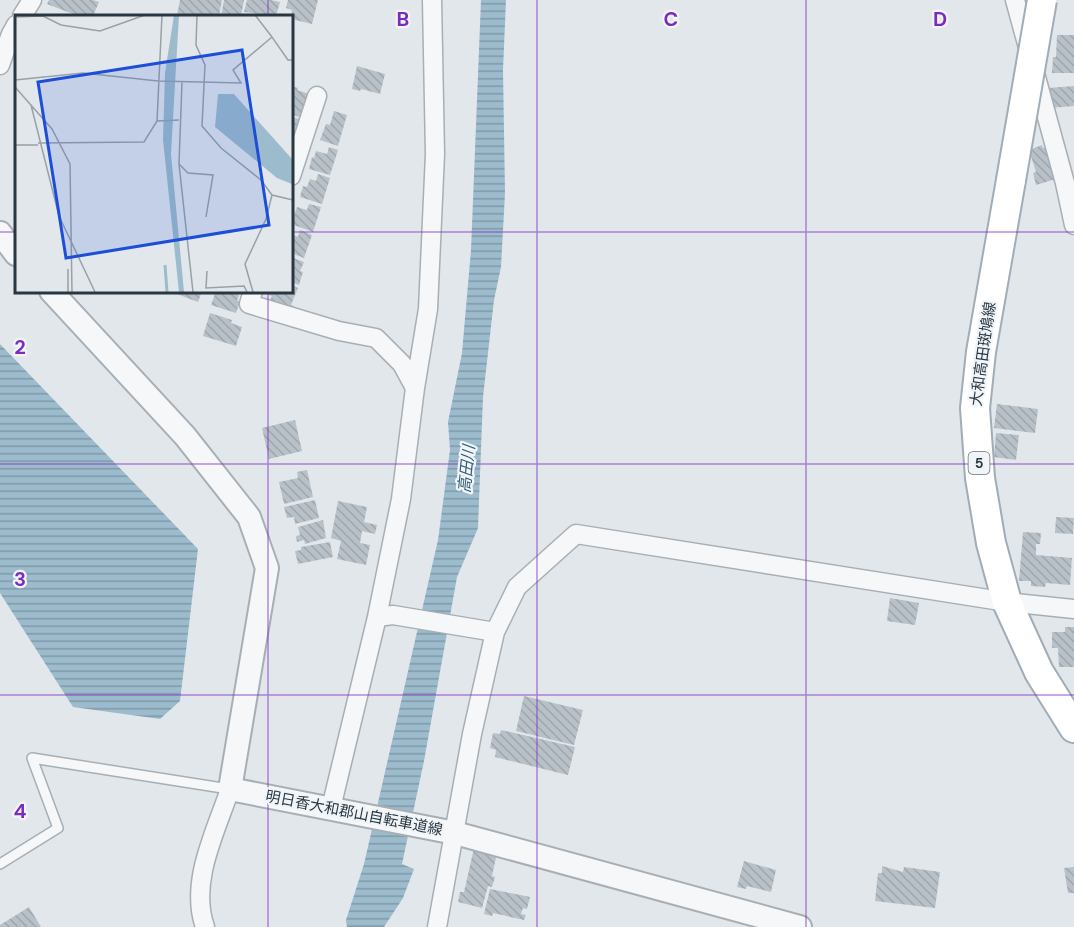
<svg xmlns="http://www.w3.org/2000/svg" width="1074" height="927" viewBox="0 0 1074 927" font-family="'DM Sans','Noto Sans JP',sans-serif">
<defs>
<pattern id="water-rules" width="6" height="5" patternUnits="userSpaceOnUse" patternTransform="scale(1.5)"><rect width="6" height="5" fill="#9cbbcc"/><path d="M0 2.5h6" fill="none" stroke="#7f99a7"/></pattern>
<pattern id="building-back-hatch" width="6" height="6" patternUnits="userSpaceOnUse" patternTransform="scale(1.5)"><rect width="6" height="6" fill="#b9c1c8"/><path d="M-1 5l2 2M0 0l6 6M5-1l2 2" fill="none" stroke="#9fa6ad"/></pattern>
</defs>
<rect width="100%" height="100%" fill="#e2e7eb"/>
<path fill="url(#water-rules)" d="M481,0H506L503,70L505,193L501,267L494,300L483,397L478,528L457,577L424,761L402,864L414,869L403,898L384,927H347L346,920L364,864L438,540L450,450L448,422L462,353L471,250Z
M0,344L198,549L180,701L160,719L73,707L0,593Z"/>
<path fill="url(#building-back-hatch)" d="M49,0H93L99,2L93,16H78L47,4Z
M180,0H222L219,16L177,15Z
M224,0H244L241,16H221Z
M247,0H271L280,2L276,16L244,12Z
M288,0H318L312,24L291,19L292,10L286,8Z
M1057,35H1074V73H1052L1053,57H1056Z
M357,66L385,74L380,94L361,89L360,91L352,89Z
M291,86L298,88L297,90L309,94L302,118L291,114Z
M1074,86V106L1050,108L1048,88Z
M334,111L347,115L338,146L320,140L326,124L330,125Z
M291,117L299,119L298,122L300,123L298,130L296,129L291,142Z
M1042,145L1043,148L1046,147L1056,179L1036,185L1033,173L1036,172L1029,150Z
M329,147L338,150L330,175L309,169L312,157L314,158L316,151L327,154Z
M318,174L330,178L322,204L300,197L303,186L307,187L310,179L316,181Z
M309,204L321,207L313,232L291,224L297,207L307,210Z
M300,230L312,235L304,258L291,253V234L298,237Z
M291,257L304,262L300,271L303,272L299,285L291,282Z
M291,285L298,288L291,305L294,306L292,311L269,302L272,296L269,295L270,291H291Z
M169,291H202L198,302Z
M216,291H231L239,295L237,301L240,302L236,313L211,305Z
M210,313L232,320L231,323L242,327L236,346L203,336Z
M997,404L1038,409L1035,433L994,428Z
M295,420L302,451L269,459L262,428Z
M996,433L1019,435L1016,460L994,457Z
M307,470L313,497L284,504L279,482L298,478L297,472Z
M315,500L319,518L295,524L294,517L287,518L284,507Z
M338,501L367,507L364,522L377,525L375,534L362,531L360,543L370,545L366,565L337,559L341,541L331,538Z
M1056,517L1074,518L1073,534L1055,533Z
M323,520L326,538L305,544L304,540L297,542L296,536L300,535L298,527Z
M1023,532L1041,533L1040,544H1036V555L1072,558L1070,585L1046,583L1045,587L1031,586V581H1019Z
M330,542L333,557L298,564L295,551L301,550V547Z
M890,598L919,603L915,625L887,621Z
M1065,627H1074V667H1059L1058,648H1052V632H1065Z
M524,696L583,710L574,745L516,731Z
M501,730L575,747L568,775L495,757L496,750L490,748L493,733L500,734Z
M474,848L497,853L492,876L495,877L492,887L488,886L482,908L458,902L460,892H464Z
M744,861L776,870L771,892L747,886L746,889L737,887Z
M882,866L903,872L904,867L940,872L935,908L875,901L878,873H882Z
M1074,867V893H1068L1064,868Z
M490,889L530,897L527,909L523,908L521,914L526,915L524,920L493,913L492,916L484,914Z
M29,907L41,927H0V925Z"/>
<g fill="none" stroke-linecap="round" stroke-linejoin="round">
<g stroke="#a7afb5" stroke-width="12">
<path id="service" d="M0,864L58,828L32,758L229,789"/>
</g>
<g stroke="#a7afb5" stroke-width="21">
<path id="minor" d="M1015,0L1065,183L1074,225
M22,16L32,0
M0,65L11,34L16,25
M291,176L317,96
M253,291L249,304L339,331L376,338L402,364L415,388L401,499L377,617L331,808
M415,388L428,309L435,154L432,0
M377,617L393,615L495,632
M205,927C189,882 216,831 230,789
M437,927L472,734L495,632L517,587L576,534L1007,602L1074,609"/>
</g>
<g stroke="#a7afb5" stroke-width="26">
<path id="tertiary" d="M0,233L16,254
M51,291L185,436L249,517L267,568L230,789L455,833L800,927"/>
</g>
<g stroke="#a0adb7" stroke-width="32">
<path id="primary" d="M1011,180L981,352L975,408L980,478L991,543L1007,602L1039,672L1074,728"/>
</g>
<use href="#service" stroke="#f5f7f9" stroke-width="9"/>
<use href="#minor" stroke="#f5f7f9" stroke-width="18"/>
<use href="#tertiary" stroke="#f5f7f9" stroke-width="22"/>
<use href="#primary" stroke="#fff" stroke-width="28"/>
<g stroke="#a0adb7" stroke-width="32" stroke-linecap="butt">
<path id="primary-bridge" d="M1011,180L1042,0"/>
</g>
<use href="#primary-bridge" stroke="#fff" stroke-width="28"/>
</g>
<path fill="none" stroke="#7b2cbf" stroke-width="1.5" stroke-opacity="0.55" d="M268,0V16M537,0V927M806,0V927M0,232H16M291,232H1074M268,291V927M0,464H1074M0,695H1074"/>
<g text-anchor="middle" stroke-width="4.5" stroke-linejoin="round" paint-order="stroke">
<rect fill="#f1f5f8" stroke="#657079" stroke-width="1.5" x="968.5" y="452" width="21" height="22" rx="4.5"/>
<g font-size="14" font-weight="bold" fill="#293743">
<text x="979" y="468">5</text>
</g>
<g font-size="15" fill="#293743" stroke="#f1f5f8">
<text transform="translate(983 354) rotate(-82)" y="5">大和高田斑鳩線</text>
<text transform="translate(354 813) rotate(11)" y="5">明日香大和郡山自転車道線</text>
</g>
<g font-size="16" font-style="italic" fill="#315d79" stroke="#f1f5f8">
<text transform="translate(466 469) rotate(-84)" y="6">高田川</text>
</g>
</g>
<g transform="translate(15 15)">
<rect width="278" height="278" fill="#e2e7eb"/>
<path d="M159,0H164L156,139L169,277H164L148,125L150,58ZM203,79H219L277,144V169L262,163L200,112Z" fill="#9cbbcc"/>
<path fill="none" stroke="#9cbbcc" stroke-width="3" d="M150,250L152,277"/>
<path fill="none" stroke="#98a1a8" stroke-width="1.5" d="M182,0L181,30L190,50L187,111L206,133L246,165L257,180L278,185M240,0L257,22M0,2L28,1L46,10L85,16L130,0M0,65L68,58L143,66L226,68L218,55L257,22L273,45H278M167,67L164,149L173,158L198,160L191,202M0,72L37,114L55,149L57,277M16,90L44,201L80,277M142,106L164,105M23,128L129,127L142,106L147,0M0,130H23M164,149L178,277M192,256L191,273L229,271L232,277M53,277V254M238,277L230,249L251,204L257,180"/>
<path fill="#1d4ed8" fill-opacity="0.15" stroke="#1d4ed8" stroke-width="3" d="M227,35L254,210L51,243L23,67Z"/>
<rect width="278" height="278" fill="none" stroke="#293743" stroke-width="3"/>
</g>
<g font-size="20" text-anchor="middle" font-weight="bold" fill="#7b2cbf" stroke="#f1f5f8" stroke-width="4.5" stroke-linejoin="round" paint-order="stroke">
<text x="403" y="26">B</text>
<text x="671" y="26">C</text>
<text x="940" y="26">D</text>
<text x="20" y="354">2</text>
<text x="20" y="586">3</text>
<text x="20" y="818">4</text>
</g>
</svg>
